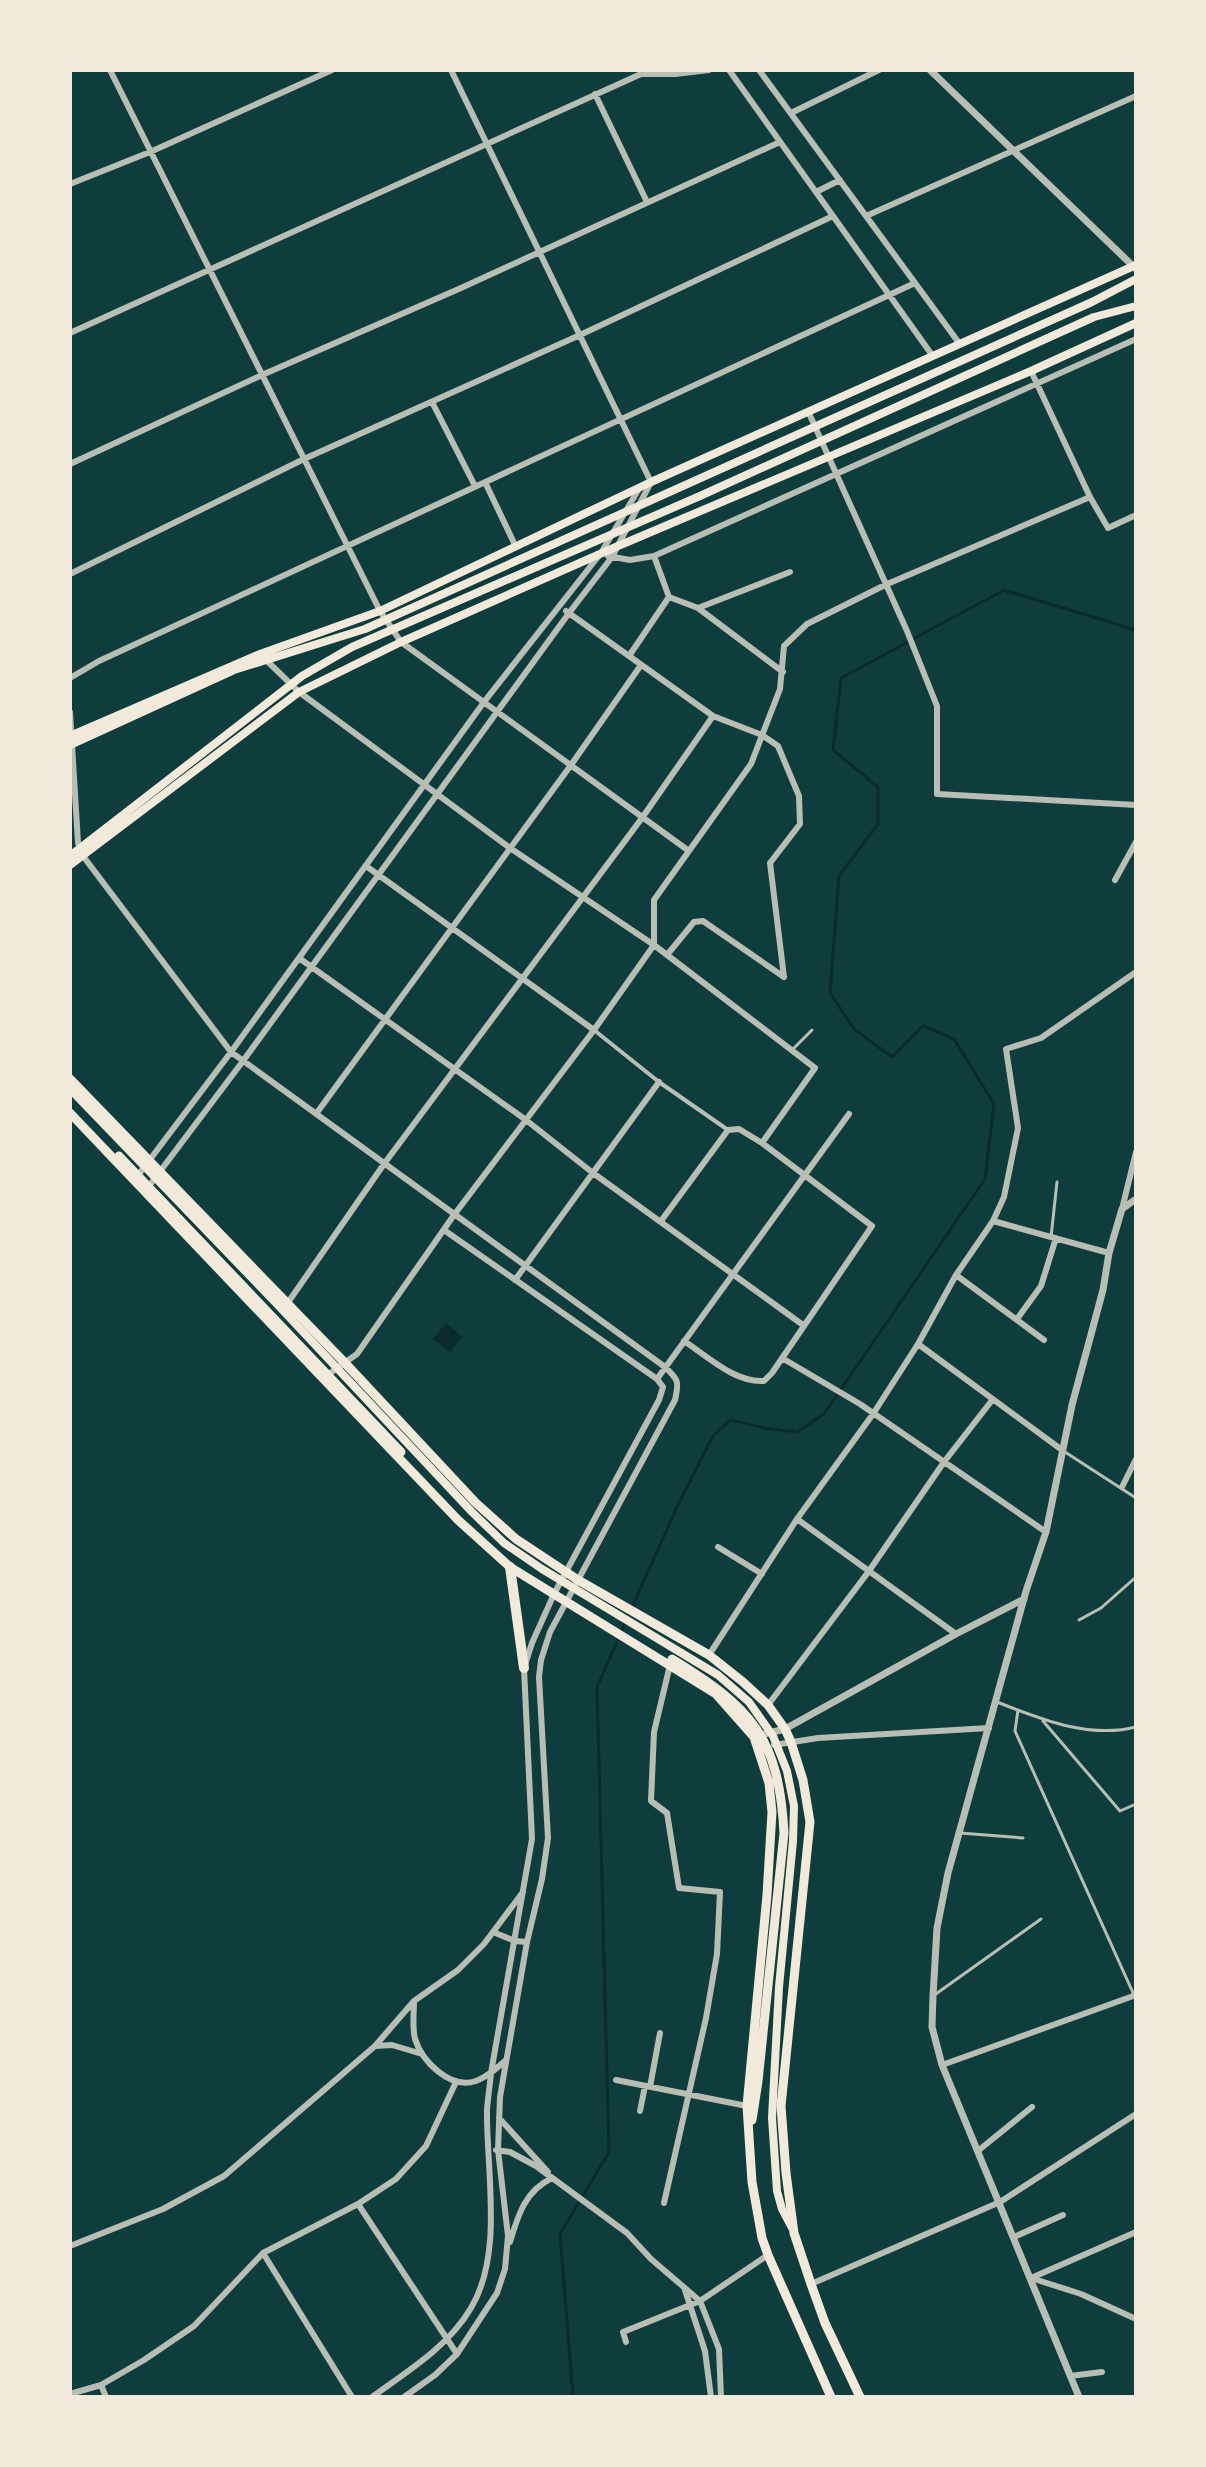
<svg xmlns="http://www.w3.org/2000/svg" width="1206" height="2467" viewBox="0 0 1206 2467" font-family="Quicksand,sans-serif">
<rect width="100%" height="100%" fill="#0f3d3e"/>
<path fill="#0a2a2b" d="M446,1323L462,1337L450,1352L433,1339Z"/>
<g fill="none" stroke-linecap="round" stroke-linejoin="round">
<path stroke="#0a2a2b" stroke-width="3" d="M632,1607L678,1505L713,1436L730,1420L765,1428L797,1432L824,1414L985,1179L994,1104L954,1039L923,1026L892,1057L854,1029L830,993L839,876L878,824V787L833,750L841,678L1004,590L1136,630
M573,2397L560,2234L609,2152L597,1687L626,1621"/>
<path stroke="#b8beb3" stroke-width="3" d="M792,1050L812,1030
M1051,1237L1057,1182
M1065,1452L1136,1498
M1079,1620L1101,1608L1136,1577
M997,1702C1040,1719 1089,1739 1136,1727
M1018,1710L1015,1731L1134,1995
M1043,1721L1120,1811L1136,1804
M960,1833L1023,1838
M933,1996L1041,1919"/>
<path stroke="#b8beb3" stroke-width="4" d="M594,1030L659,1082L728,1130"/>
<path stroke="#b8beb3" stroke-width="6" d="M110,70L380,611L401,642L689,851
M729,70L932,355
M759,70L959,343
M595,94L647,202
M791,113L879,70
M70,184L150,152L332,70
M816,192L840,180
M866,216L1136,96
M70,333L641,74H675L709,70
M1031,371L1090,497L1108,528L1136,515
M432,402L475,486
M808,411L907,631L937,706V794L1136,805
M70,464L262,375L461,288L780,142
M485,482L515,545
M608,556L630,560L654,556L1136,339
M654,556L669,597L698,608L783,672
M70,574L304,459L580,335L833,216
M698,608L790,572
M566,611L713,716L762,735L778,746L799,796L800,824L770,863L784,977
M629,656L669,597
M265,659L299,692L510,848L654,945L815,1068L762,1143
M70,678L99,661L915,283
M70,712L78,843L83,856L231,1052L665,1367C679,1380 679,1382 675,1400L550,1632L541,1660L539,1677L548,1838L542,1879L527,1942L500,2097L498,2150L508,2236L505,2269L497,2293L457,2354L435,2375L404,2397
M366,866L594,1030
M1115,880L1136,842
M667,955L694,922L703,921L784,977
M299,958L526,1120L593,1173L803,1325
M316,1114L571,765L641,665
M136,1178L231,1052L484,702L601,553L640,487
M146,1190L243,1061L569,613L612,557L651,482L451,70
M1122,1209L1136,1152
M661,1221L728,1130L739,1129L762,1143L872,1226L772,1373L764,1381C735,1383 707,1356 684,1341
M993,1221L1109,1253
M956,1275L1044,1340
M515,1280L659,1082
M287,1304L384,1164L642,818L713,716
M1017,1319L1041,1286L1056,1238
M918,1344L1062,1450
M782,1358L860,1404L1046,1532
M326,1376L357,1354L454,1215L594,1030L654,945V900L751,764L780,689L784,646L807,624L885,585L1090,497
M657,1379L849,1114
M1122,1487L1136,1459
M797,1519L956,1634
M718,1547L762,1574
M709,1655L797,1519L873,1414L918,1344L956,1275L993,1221L1004,1197L1018,1128L1006,1049L1041,1038L1136,972
M768,1705L869,1571L944,1462L993,1399
M774,1745L818,1738L989,1728
M493,1932L515,1941L527,1942
M414,2001C414,2014 412,2027 415,2039C422,2061 450,2090 476,2081C487,2077 497,2068 506,2060
M375,2046L392,2045L422,2054
M942,2065L1136,1995
M616,2080L747,2106
M650,2087L660,2033
M640,2111L645,2086
M499,2118L548,2172
M496,2150L510,2152L536,2166L627,2233L651,2259L700,2301L719,2349L721,2397
M979,2150L1032,2107
M664,2203L706,2018L717,1954L720,1892L679,1888L667,1813L651,1801L654,1732L670,1665
M358,2204L457,2354
M1014,2237L1063,2215
M510,2242C518,2215 525,2191 552,2178
M70,2246L163,2209L224,2176L375,2046L414,2001L458,1970L484,1944L523,1892
M263,2253L352,2397
M1031,2278L1136,2232
M1031,2278L1081,2294L1136,2319
M811,2284L1000,2202L1136,2114
M685,2290L705,2351L711,2397
M626,2342L623,2332L700,2301L768,2255
M1070,2376L1102,2372
M101,2385L106,2397
M70,2394L101,2385L144,2360L194,2326L263,2253L358,2204L396,2179L426,2146L456,2082
M372,2397C408,2371 448,2347 471,2308C504,2253 486,2170 487,2109C488,2097 490,2085 491,2073L532,1839L524,1668L532,1643L554,1594L659,1400L663,1387L657,1379L444,1230"/>
<path stroke="#b8beb3" stroke-width="7" d="M930,70L1136,269
M756,1736L785,1729L956,1634L1024,1599
M1079,2397L942,2065L932,2027L933,1996L937,1928L948,1873L1026,1591L1046,1532L1072,1405L1103,1290L1109,1253L1122,1209L1136,1199"/>
<path stroke="#f1e9da" stroke-width="8" d="M70,736L260,654L380,611L651,482L1136,265
M70,745L234,670L365,629L1092,302L1136,279
M70,856L302,676L352,647L700,496L1094,317L1136,306
M70,865L299,692L401,642L618,546L1031,371L1136,323
M70,1089L275,1302L472,1512L504,1543L542,1569L718,1675L749,1702L773,1736L787,1771L794,1806L793,1841L779,1987L772,2118L777,2191L782,2209L792,2228"/>
<path stroke="#f1e9da" stroke-width="9" d="M70,1079L345,1363L476,1503L516,1539L578,1580L709,1655L743,1682L768,1705L785,1729L791,1742L803,1780L810,1822L781,2106L786,2173L794,2233L811,2284L825,2323L860,2397
M70,1113L458,1520L510,1567L716,1694L754,1737L769,1783L772,1812L767,1895L747,2106L752,2182L762,2238L768,2255L831,2397
M119,1156L401,1452
M672,1659C751,1707 779,1737 784,1833L758,2081L752,2120"/>
<path stroke="#f1e9da" stroke-width="10" d="M510,1567L524,1668"/>
</g>
<rect width="1206" height="2467" fill="none" stroke="#f1e9da" stroke-width="144"/>
</svg>
